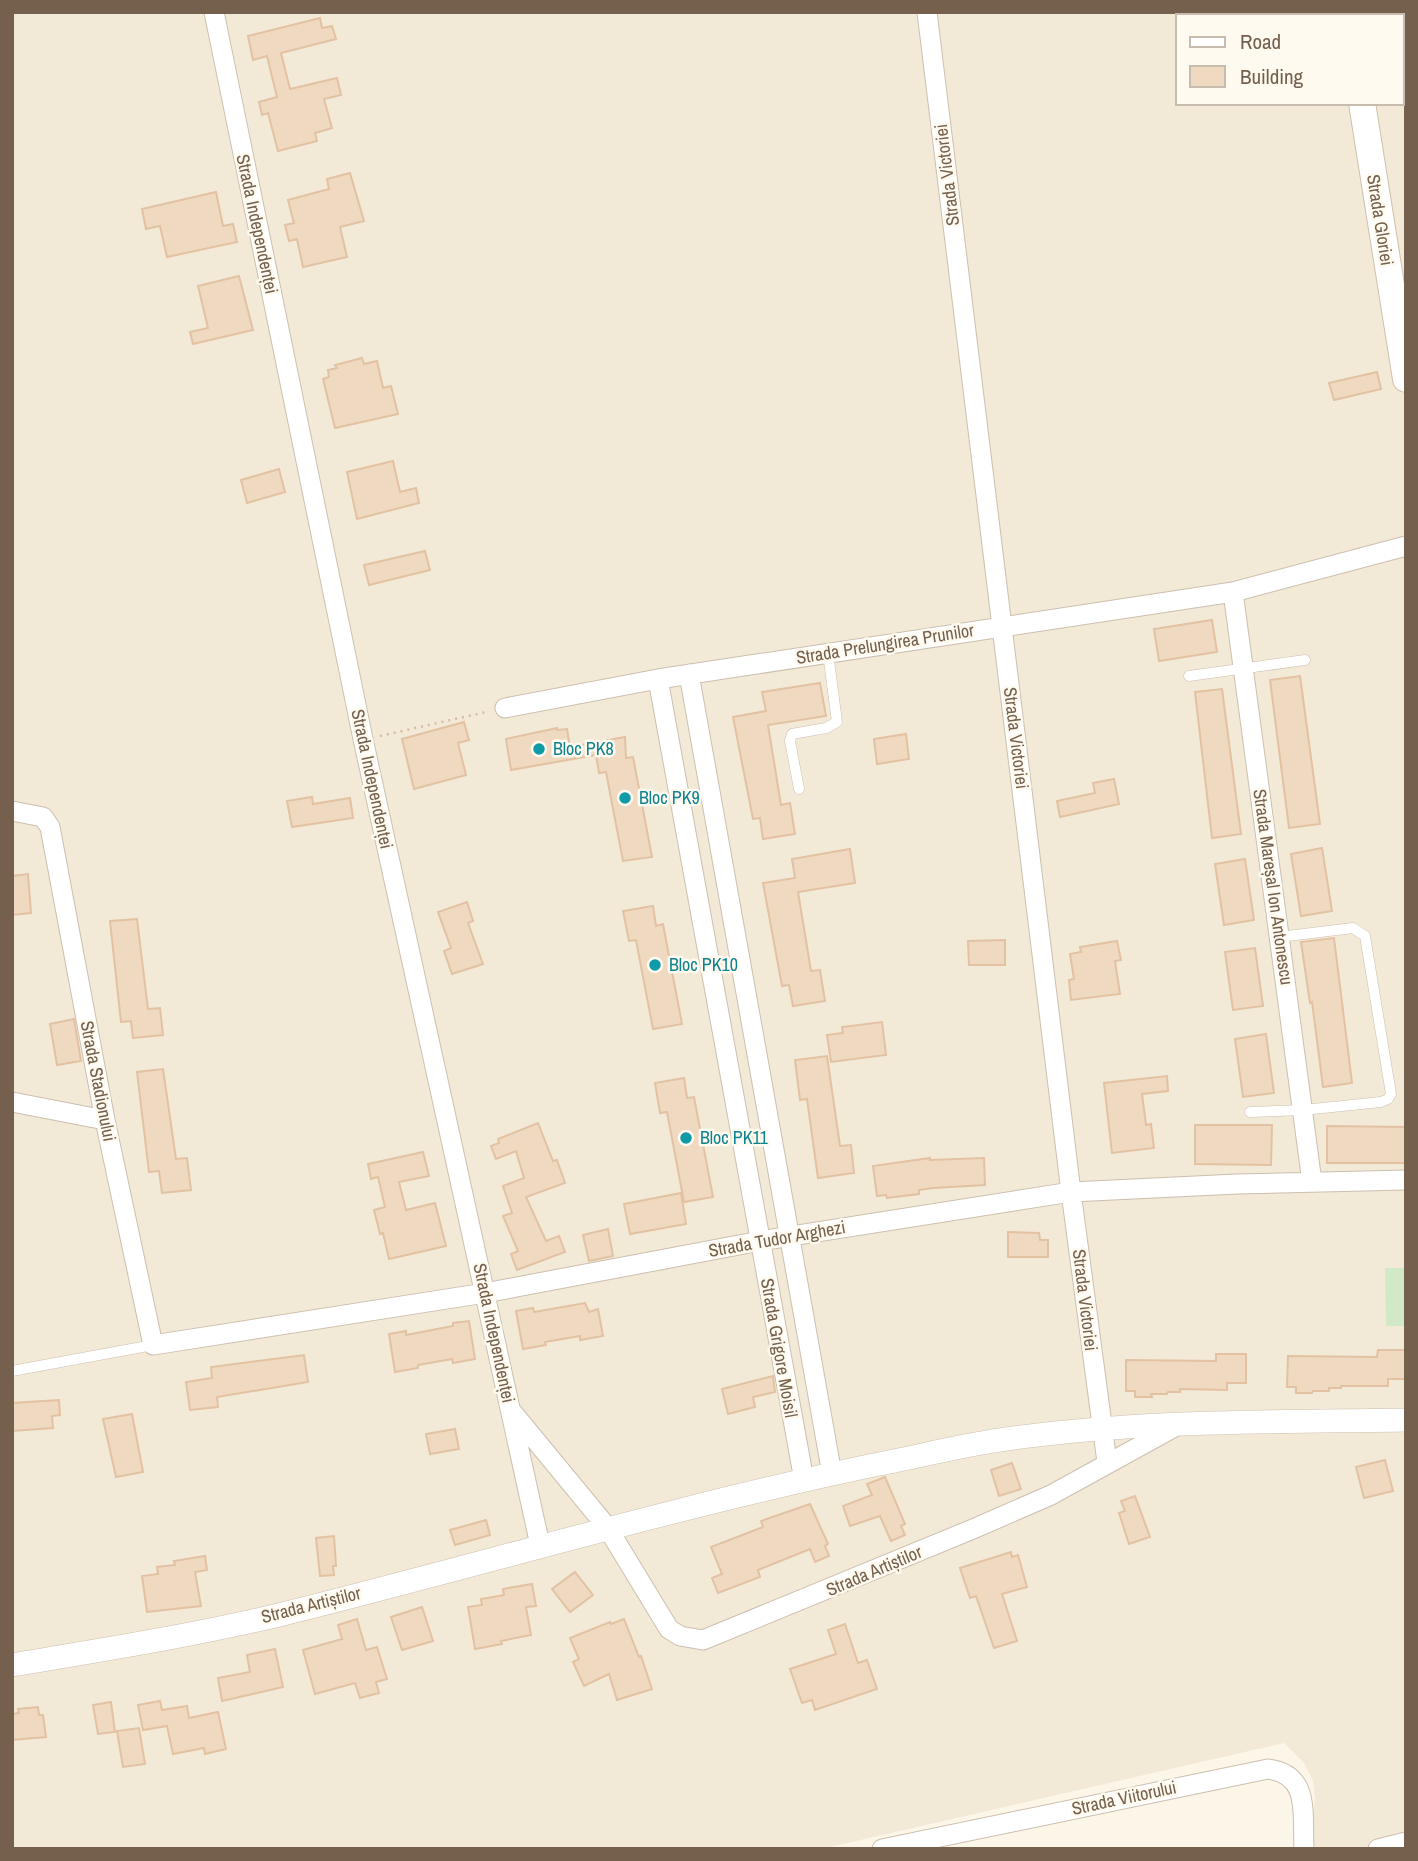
<svg xmlns="http://www.w3.org/2000/svg" width="1418" height="1861" viewBox="0 0 1418 1861" font-family="'Archivo Narrow',sans-serif">
<rect width="100%" height="100%" fill="#fcf6e9"/>
<path fill="#f3e9d7" fill-rule="evenodd" d="M12,12H1406V1849H1309L1315,1799L1313,1781L1304,1763L1284,1743L821,1849H12ZM1178,16H1402V103H1178Z"/>
<path fill="#d1e9c7" d="M1385,1268H1406V1326H1386Z"/>
<path fill="#f0d9c1" stroke="#e2c2a2" stroke-width="2" d="M320,18L322,28L332,26L336,39L281,53L290,89L337,78L341,95L324,99L332,128L315,133L317,141L278,151L268,113L262,115L259,102L277,97L267,56L253,60L248,36Z
M350,173L364,221L340,227L347,257L303,267L297,239L289,241L285,225L294,223L288,200L329,189L327,179Z
M216,192L223,226L233,224L237,242L167,257L160,226L146,229L142,209Z
M239,276L253,330L193,344L190,332L208,328L198,286Z
M362,358L364,364L377,361L383,388L391,386L398,414L335,428L323,379L329,377L328,370L337,368L335,365Z
M1377,372L1381,389L1334,400L1329,383Z
M393,461L400,492L416,488L419,503L357,519L347,472Z
M279,469L285,492L247,503L241,480Z
M425,551L430,570L369,585L364,565Z
M1212,620L1217,652L1159,661L1154,629Z
M1300,676L1320,824L1289,828L1270,680Z
M820,683L826,716L768,725L781,805L790,803L795,834L763,839L760,818L753,819L733,717L766,711L762,692Z
M1222,689L1241,834L1212,838L1195,692Z
M464,722L469,740L458,743L466,775L414,789L402,739Z
M557,728V730L567,729L570,747L625,737L626,758L633,757L652,857L623,861L606,772L599,773L596,755L511,770L506,739Z
M906,734L909,759L877,764L874,739Z
M1114,779L1119,804L1060,817L1057,801L1095,793L1093,783Z
M312,797L313,804L350,798L353,818L292,827L287,801Z
M1322,848L1332,911L1301,916L1291,854Z
M850,849L855,883L798,892L811,971L820,970L825,1001L793,1006L789,985L782,986L763,883L795,878L792,859Z
M1245,859L1254,920L1224,925L1215,864Z
M28,874L31,913L12,915V876Z
M467,902L473,921L468,923L483,964L452,974L444,951L451,948L438,912Z
M653,906L656,926L663,924L682,1024L653,1029L636,940L629,941L623,911Z
M137,919L148,1009L160,1008L163,1035L133,1038L131,1021L121,1022L110,921Z
M1334,938L1352,1083L1323,1087L1312,1002L1310,1003L1301,942Z
M1005,940V965H969L968,941Z
M1117,941L1121,960L1115,961L1120,994L1071,1000L1069,980L1074,979L1070,954L1081,952L1080,947Z
M1255,948L1263,1006L1233,1010L1225,952Z
M74,1019L81,1061L57,1065L50,1024Z
M882,1022L886,1055L831,1062L827,1035L843,1033L842,1027Z
M1266,1034L1274,1093L1243,1097L1235,1039Z
M827,1056L840,1146L851,1145L854,1173L818,1178L807,1099L800,1100L795,1060Z
M163,1069L176,1159L187,1158L191,1190L162,1193L159,1171L149,1172L137,1072Z
M1167,1076L1168,1091L1142,1094L1146,1125L1151,1124L1154,1148L1112,1153L1104,1083Z
M684,1078L687,1098L694,1097L713,1197L684,1202L667,1112L660,1113L655,1083Z
M538,1123L553,1161L557,1160L565,1183L526,1197L546,1241L559,1236L565,1252L517,1270L511,1254L518,1251L503,1216L512,1213L503,1186L524,1178L516,1151L496,1159L491,1146L499,1143L498,1139Z
M1195,1125H1272L1271,1165L1195,1164Z
M1327,1126L1406,1127V1163H1327Z
M423,1152L429,1176L399,1182L406,1210L435,1203L446,1246L389,1259L383,1233L380,1234L374,1210L385,1207L378,1177L371,1179L368,1164Z
M930,1158V1160L984,1158L985,1185L933,1188L919,1190V1194L887,1198L886,1195L877,1196L873,1166Z
M681,1193L686,1224L630,1234L624,1204Z
M608,1229L613,1256L589,1261L583,1235Z
M1008,1232L1039,1233L1040,1240H1048V1257H1008Z
M585,1303L589,1312L598,1309L603,1336L580,1340V1336L545,1342L546,1345L523,1349L516,1311L533,1308L534,1312Z
M469,1321L475,1359L453,1363L452,1359L418,1365V1368L395,1372L389,1334L406,1331V1335L453,1326V1323Z
M1378,1350H1406V1379H1388V1386H1341V1388H1329V1391H1313L1312,1393H1296V1387H1287L1288,1356L1377,1357Z
M1216,1354H1246V1383H1227V1390L1180,1389V1392H1168L1167,1394H1151L1152,1397H1135V1391H1126V1360L1216,1361Z
M304,1355L308,1382L217,1397L218,1407L190,1410L186,1382L212,1378L211,1367Z
M773,1376L775,1392L753,1397L755,1407L728,1414L722,1389Z
M59,1400L60,1415L52,1416L53,1428L12,1431V1403Z
M132,1414L143,1472L116,1477L103,1419Z
M455,1429L459,1449L430,1454L426,1434Z
M1385,1460L1393,1491L1364,1498L1356,1467Z
M1012,1463L1021,1489L999,1496L991,1470Z
M885,1477L905,1524L901,1526L905,1535L891,1541L880,1516L850,1526L843,1506L872,1495L867,1484Z
M1135,1496L1150,1537L1129,1544L1119,1513L1125,1511L1121,1501Z
M810,1504L828,1544L825,1546L829,1556L815,1562L810,1549L758,1570L760,1577L718,1593L712,1578L722,1574L711,1547L763,1527L761,1521Z
M486,1520L490,1535L455,1545L450,1530Z
M334,1536L336,1566H333L334,1575L320,1576L316,1538Z
M1011,1552L1012,1557L1018,1555L1027,1587L1002,1594L1017,1641L994,1648L976,1596L970,1598L960,1568Z
M205,1556L207,1570L195,1572L201,1606L147,1612L142,1576L158,1574L157,1567L175,1565L174,1561Z
M575,1572L593,1595L570,1612L552,1589Z
M532,1584L536,1606L526,1607L531,1635L501,1641L502,1644L475,1649L468,1607L482,1605L481,1599L504,1595L503,1589Z
M422,1607L433,1641L402,1650L391,1617Z
M357,1619L366,1650L377,1647L387,1679L376,1682L379,1693L360,1698L355,1683L315,1694L303,1650L342,1639L338,1625Z
M624,1619L639,1657L641,1656L652,1689L617,1700L609,1674L584,1686L573,1662L579,1659L570,1638L610,1622L611,1624Z
M845,1624L858,1663L867,1660L877,1689L815,1710L812,1700L802,1703L790,1669L836,1654L828,1630Z
M275,1649L283,1687L222,1701L218,1678L250,1672L247,1655Z
M160,1701L162,1710L187,1706L189,1718L218,1712L226,1749L205,1754L204,1748L173,1754L167,1726L143,1730L138,1705Z
M111,1702L115,1732L98,1734L93,1705Z
M38,1707L39,1715H43L46,1737L12,1740V1714L19,1713L18,1709Z
M139,1728L145,1764L123,1767L117,1731Z"/>
<g fill="none" stroke-linecap="round" stroke-linejoin="round">
<g stroke="#cdbfaf" stroke-width="11">
<path id="service" d="M1189,676L1305,660
M799,789L790,741L792,734L826,728L837,722L828,653
M1250,1112L1303,1110L1381,1102L1388,1099L1391,1094L1365,936L1353,928L1279,937
M12,1371L153,1345"/>
</g>
<g stroke="#cdbfaf" stroke-width="21">
<path id="minor" d="M214,12L363,739L540,1545
M927,12L1071,1192L1107,1462
M1233,592L1312,1182
M689,674L832,1474
M658,679L804,1480
M505,708L658,679L1233,592L1406,546
M12,811L43,817L50,827L105,1120L153,1345L485,1293L760,1241L1071,1192L1237,1184L1406,1180
M12,1102L105,1120
M513,1413L607,1527L669,1629L680,1636L703,1640L973,1529L1051,1495L1180,1424
M882,1849L1268,1769C1311,1774 1302,1815 1304,1849
M1378,1849L1406,1842"/>
</g>
<g stroke="#cdbfaf" stroke-width="24">
<path id="tertiary" d="M12,1665C101,1650 191,1636 279,1615C477,1566 673,1507 874,1465C916,1457 958,1446 1000,1440C1134,1420 1270,1422 1406,1420"/>
</g>
<g stroke="#d0c0ac" stroke-width="28">
<path id="secondary" d="M1347,12L1348,16
M1362,103L1406,379"/>
</g>
<path stroke="#d5bda4" stroke-width="2.5" stroke-dasharray="2 5" stroke-linecap="butt" d="M380,736L486,712"/>
<use href="#service" stroke="#fff" stroke-width="10"/>
<use href="#minor" stroke="#fff" stroke-width="19"/>
<use href="#tertiary" stroke="#fff" stroke-width="23"/>
<use href="#secondary" stroke="#fff" stroke-width="26"/>
</g>
<g fill="#0f9aa8" stroke="#fefaef" stroke-width="2.5">
<circle cx="539" cy="749" r="7"/>
<circle cx="625" cy="798" r="7"/>
<circle cx="655" cy="965" r="7"/>
<circle cx="686" cy="1138" r="7"/>
</g>
<g text-anchor="middle" stroke-width="5" stroke-linejoin="round" paint-order="stroke">
<g font-size="18" fill="#75604d" stroke="#fefaef">
<text transform="translate(947 175) rotate(-97)" y="6">Strada Victoriei</text>
<text transform="translate(1380 220) rotate(81)" y="6">Strada Gloriei</text>
<text transform="translate(257 224) rotate(78)" y="6">Strada Independenței</text>
<text transform="translate(885 644) rotate(-9)" y="6">Strada Prelungirea Prunilor</text>
<text transform="translate(1016 738) rotate(83)" y="6">Strada Victoriei</text>
<text transform="translate(372 779) rotate(78)" y="6">Strada Independenței</text>
<text transform="translate(1273 887) rotate(82)" y="6">Strada Mareșal Ion Antonescu</text>
<text transform="translate(98 1081) rotate(79)" y="6">Strada Stadionului</text>
<text transform="translate(777 1239) rotate(-10)" y="6">Strada Tudor Arghezi</text>
<text transform="translate(1085 1300) rotate(83)" y="6">Strada Victoriei</text>
<text transform="translate(494 1333) rotate(78)" y="6">Strada Independenței</text>
<text transform="translate(779 1348) rotate(80)" y="6">Strada Grigore Moisil</text>
<text transform="translate(874 1571) rotate(-23)" y="6">Strada Artiștilor</text>
<text transform="translate(311 1605) rotate(-14)" y="6">Strada Artiștilor</text>
<text transform="translate(1124 1798) rotate(-12)" y="6">Strada Viitorului</text>
</g>
<g font-size="18" fill="#0d838f" stroke="#fefaef" text-anchor="start">
<text x="553" y="755">Bloc PK8</text>
<text x="639" y="804">Bloc PK9</text>
<text x="669" y="971">Bloc PK10</text>
<text x="700" y="1144">Bloc PK11</text>
</g>
</g>
<rect width="1418" height="1861" fill="none" stroke="#75604d" stroke-width="28"/>
<rect x="1176" y="14" width="228" height="91" fill="#fefaef" stroke="#c7bcae" stroke-width="2"/>
<rect x="1190" y="37" width="35" height="10" fill="#ffffff" stroke="#c7bcae" stroke-width="2"/>
<text x="1240" y="49" font-size="21" fill="#75604d">Road</text>
<rect x="1190" y="66" width="35" height="21" fill="#f0d9c1" stroke="#c7bcae" stroke-width="2"/>
<text x="1240" y="84" font-size="21" fill="#75604d">Building</text>
</svg>
